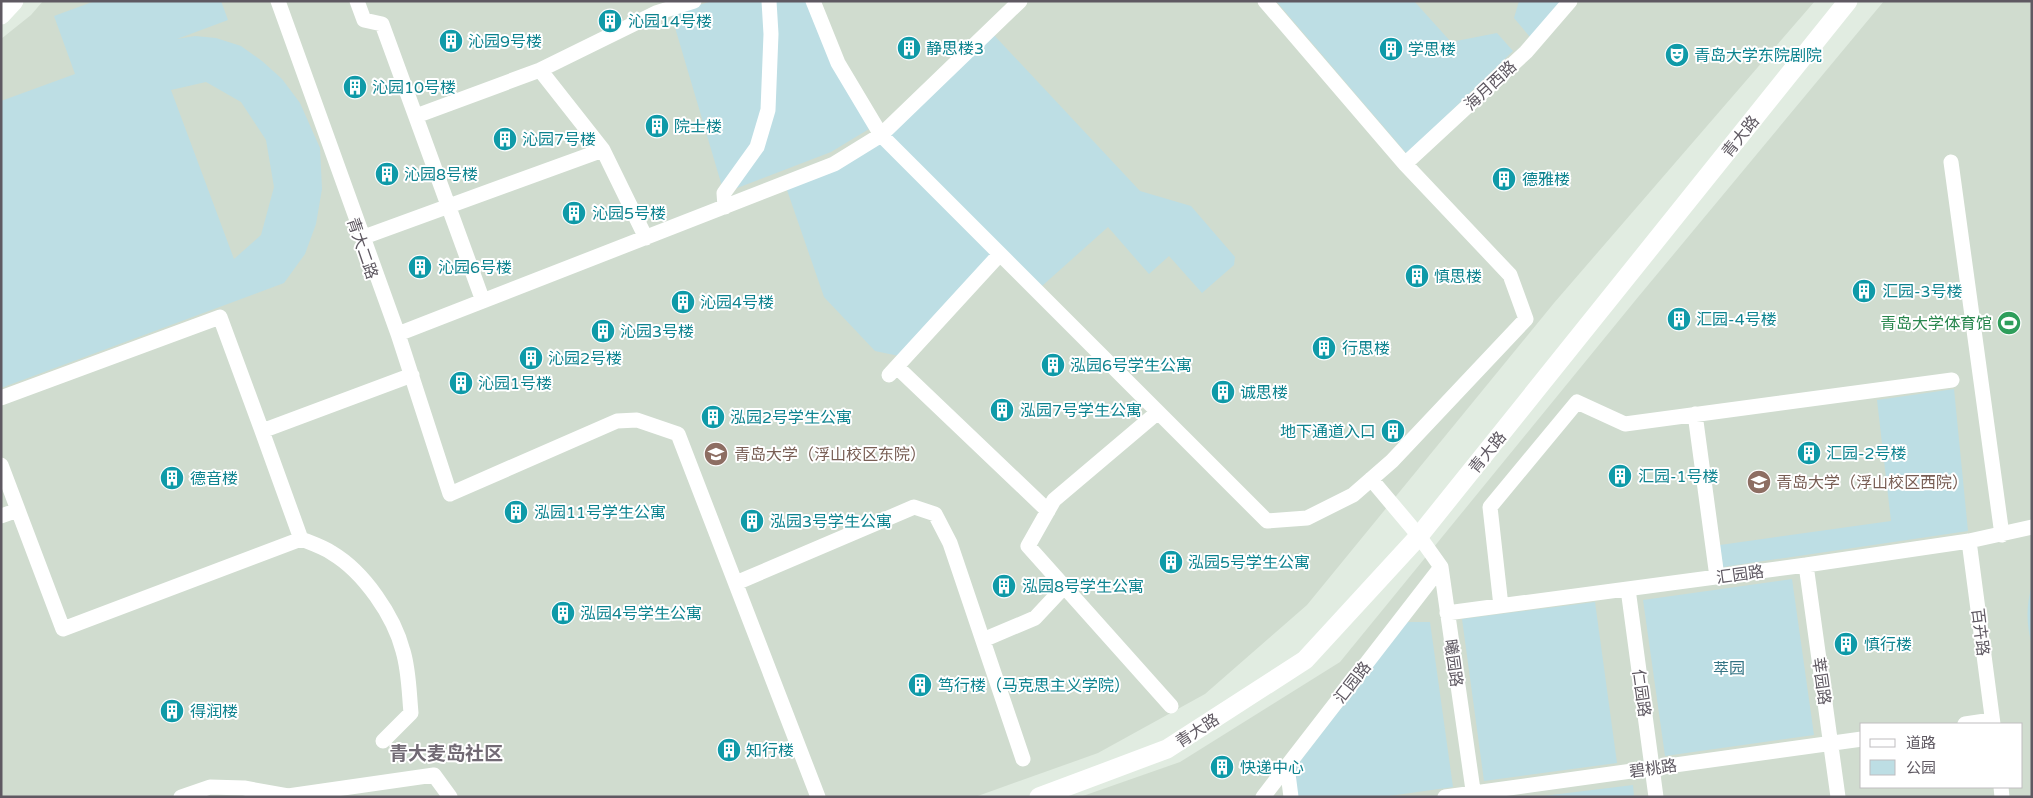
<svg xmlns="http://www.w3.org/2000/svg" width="2033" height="798" viewBox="0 0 2033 798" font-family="'Varela Round','Noto Sans SC',sans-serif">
<rect width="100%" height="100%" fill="#e1ece1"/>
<path fill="#d0dccf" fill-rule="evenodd" d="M43,1H1815L1554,303L1307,605L1205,694L1098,753L975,797H1V39L31,15Z
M1884,1H2032V797H1080L1180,762L1340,662L1634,302ZM1862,724H2022V787H1862Z"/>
<path fill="#bddee4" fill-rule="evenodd" d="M95,1H221L228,20L177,39L195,36L216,38L241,46L262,61L282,79L300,103L320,148L322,189L316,224L305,254L284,283L1,388V101L75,74L54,16ZM206,82L241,102L266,140L274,187L261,235L234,259L171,90Z
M712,1H806L869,129L831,152L724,193L671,14Z
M1276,1H1414L1451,42L1497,33L1513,51L1407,154Z
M1519,1H1562L1530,37L1514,18Z
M992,33L1140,191L1191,206L1235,257L1234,265L1202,293L1169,256L1149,274L1108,227L1042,286L889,135Z
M880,143L991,254L899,356L875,351L824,297L787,190Z
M1954,389L1968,531L1723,567L1720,545L1891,521L1877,400Z
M1792,579L1814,735L1665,756L1643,600Z
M2032,584V646C2026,623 2026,607 2032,584Z
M1595,602L1617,763L1484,781L1462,619Z
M1407,622H1430L1453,787L1382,797H1298L1294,769Z
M1633,785L1634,797H1535Z"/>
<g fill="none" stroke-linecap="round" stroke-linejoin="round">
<path stroke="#fff" stroke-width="15" d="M278,1L398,334L450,494L617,421L637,420L678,434L818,797
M357,1L364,20L382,24L483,301
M813,1L838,63L881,135L1267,521L1307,518L1353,495L1392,461L1526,319L1510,275L1405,164L1265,1
M416,116L540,70
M1951,162L2002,535
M1405,164L1526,52L1570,1
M725,207L724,193L757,147L768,110L771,34L769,1
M364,237L603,150
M646,238L603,150L540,70L656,13L694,1
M398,334L834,164L881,135L1020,1
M897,367L1048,511
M889,375L1000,254
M1,398L220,317L262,431L412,375
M1158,412L1054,500L1028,546L1171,706
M1695,414L1717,577
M1,465L18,510L1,516
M1371,479L1419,536L1441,567L1474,797
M18,510L63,629L301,539L262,431
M301,539C311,543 323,547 332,553C364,572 394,616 403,651C409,671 409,692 411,713L383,741
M1969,541L1993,724
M1806,565L1838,797
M736,583L914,507L935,514L950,543L1023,759
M1628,589L1656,797
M1501,606L1490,507L1577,402L1625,424L1952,380
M1447,613L1806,565L1969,541L2032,527
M983,640L1035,618L1064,587
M1965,724L1992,720
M1287,766L1291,797
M2001,787L2002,797
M181,797L210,787L244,788L288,796L434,775L450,797
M1263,797L1441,567
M1445,797L1862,739"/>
<path stroke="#fff" stroke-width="19" d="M1,15L14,1
M1039,797L1167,749L1305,660L1419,536L1848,1"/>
</g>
<defs>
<g id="building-disc" transform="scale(1.25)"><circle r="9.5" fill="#0f9aa8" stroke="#fff"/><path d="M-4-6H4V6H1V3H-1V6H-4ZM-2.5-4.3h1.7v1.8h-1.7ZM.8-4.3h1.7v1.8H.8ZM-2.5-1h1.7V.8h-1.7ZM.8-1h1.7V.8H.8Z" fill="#fff"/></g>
<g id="theatre-disc" transform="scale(1.25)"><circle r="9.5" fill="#0f9aa8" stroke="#fff"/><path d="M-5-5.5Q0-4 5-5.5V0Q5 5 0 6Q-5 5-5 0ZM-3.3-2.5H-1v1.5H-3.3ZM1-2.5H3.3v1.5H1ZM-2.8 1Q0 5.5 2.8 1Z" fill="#fff"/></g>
<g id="stadium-disc" transform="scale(1.25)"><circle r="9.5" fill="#2e9e5b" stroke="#fff"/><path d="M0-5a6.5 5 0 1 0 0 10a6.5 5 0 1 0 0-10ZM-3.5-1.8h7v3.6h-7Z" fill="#fff"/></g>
<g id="university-disc" transform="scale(1.25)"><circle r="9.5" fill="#8d6e63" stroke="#fff"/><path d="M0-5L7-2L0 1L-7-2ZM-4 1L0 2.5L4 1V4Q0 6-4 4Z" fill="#fff"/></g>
</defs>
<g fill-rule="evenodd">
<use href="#building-disc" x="610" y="21"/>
<use href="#building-disc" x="451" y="41"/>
<use href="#building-disc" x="909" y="48"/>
<use href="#building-disc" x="1391" y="49"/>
<use href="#theatre-disc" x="1677" y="55"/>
<use href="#building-disc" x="355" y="87"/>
<use href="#building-disc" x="657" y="126"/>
<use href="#building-disc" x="505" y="139"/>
<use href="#building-disc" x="387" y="174"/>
<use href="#building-disc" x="1504" y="179"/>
<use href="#building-disc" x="574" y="213"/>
<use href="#building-disc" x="420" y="267"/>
<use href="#building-disc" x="1417" y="276"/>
<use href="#building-disc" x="1864" y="291"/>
<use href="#building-disc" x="683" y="302"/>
<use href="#building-disc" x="1679" y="319"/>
<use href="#stadium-disc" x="2009" y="323"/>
<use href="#building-disc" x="603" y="331"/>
<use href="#building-disc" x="1324" y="348"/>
<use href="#building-disc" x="531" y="358"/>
<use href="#building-disc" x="1053" y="365"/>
<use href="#building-disc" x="461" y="383"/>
<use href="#building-disc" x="1223" y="392"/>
<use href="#building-disc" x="1002" y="410"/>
<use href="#building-disc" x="713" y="417"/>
<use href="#building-disc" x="1393" y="431"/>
<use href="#building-disc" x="1809" y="453"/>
<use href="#university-disc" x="716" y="454"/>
<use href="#building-disc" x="1620" y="476"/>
<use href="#building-disc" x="172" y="478"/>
<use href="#university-disc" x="1759" y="482"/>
<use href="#building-disc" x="516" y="512"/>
<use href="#building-disc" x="752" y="521"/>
<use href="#building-disc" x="1171" y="562"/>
<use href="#building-disc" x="1004" y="586"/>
<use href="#building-disc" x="563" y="613"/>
<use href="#building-disc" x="1846" y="644"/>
<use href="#building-disc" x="920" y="685"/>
<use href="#building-disc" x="172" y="711"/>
<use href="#building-disc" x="729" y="750"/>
<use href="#building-disc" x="1222" y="767"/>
</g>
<g text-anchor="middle" stroke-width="4" stroke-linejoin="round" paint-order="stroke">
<g font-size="16" fill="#0d838f" stroke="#fff" text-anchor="start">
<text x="628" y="27">沁园14号楼</text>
<text x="468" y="47">沁园9号楼</text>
<text x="926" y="54">静思楼3</text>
<text x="1408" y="55">学思楼</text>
<text x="1694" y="61">青岛大学东院剧院</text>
<text x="372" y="93">沁园10号楼</text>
<text x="674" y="132">院士楼</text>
<text x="522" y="145">沁园7号楼</text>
<text x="404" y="180">沁园8号楼</text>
<text x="1522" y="185">德雅楼</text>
<text x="592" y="219">沁园5号楼</text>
<text x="438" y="273">沁园6号楼</text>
<text x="1434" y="282">慎思楼</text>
<text x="1882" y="297">汇园-3号楼</text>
<text x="700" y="308">沁园4号楼</text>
<text x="1696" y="325">汇园-4号楼</text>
<text x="620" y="337">沁园3号楼</text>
<text x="1342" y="354">行思楼</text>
<text x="548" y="364">沁园2号楼</text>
<text x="1070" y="371">泓园6号学生公寓</text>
<text x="478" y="389">沁园1号楼</text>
<text x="1240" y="398">诚思楼</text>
<text x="1020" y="416">泓园7号学生公寓</text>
<text x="730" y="423">泓园2号学生公寓</text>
<text x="1376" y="437" text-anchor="end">地下通道入口</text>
<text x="1826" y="459">汇园-2号楼</text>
<text x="1638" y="482">汇园-1号楼</text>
<text x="190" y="484">德音楼</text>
<text x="534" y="518">泓园11号学生公寓</text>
<text x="770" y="527">泓园3号学生公寓</text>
<text x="1188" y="568">泓园5号学生公寓</text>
<text x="1022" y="592">泓园8号学生公寓</text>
<text x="580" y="619">泓园4号学生公寓</text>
<text x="1864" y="650">慎行楼</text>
<text x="938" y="691">笃行楼（马克思主义学院）</text>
<text x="190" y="717">得润楼</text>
<text x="746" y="756">知行楼</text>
<text x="1240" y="773">快递中心</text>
</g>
<g font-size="16" fill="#5f5962" stroke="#fff">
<text transform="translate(1490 85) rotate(-43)" y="6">海月西路</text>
<text transform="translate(1740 136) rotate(-51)" y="6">青大路</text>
<text transform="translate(363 248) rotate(71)" y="6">青大二路</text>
<text transform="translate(1487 452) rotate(-51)" y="6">青大路</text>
<text transform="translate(1740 574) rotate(-8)" y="6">汇园路</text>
<text transform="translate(1981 632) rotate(83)" y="6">百卉路</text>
<text transform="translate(1454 663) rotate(82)" y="6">曦园路</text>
<text transform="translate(1822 681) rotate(82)" y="6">莘园路</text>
<text transform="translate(1352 682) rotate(-52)" y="6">汇园路</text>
<text transform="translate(1642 693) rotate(82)" y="6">仁园路</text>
<text transform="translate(1197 730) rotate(-33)" y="6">青大路</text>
<text transform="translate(1653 768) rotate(-8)" y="6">碧桃路</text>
</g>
<g font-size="16" fill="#27864d" stroke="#fff" text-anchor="end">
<text x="1992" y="329">青岛大学体育馆</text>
</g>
<g font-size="16" fill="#785e54" stroke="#fff" text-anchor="start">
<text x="734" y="460">青岛大学（浮山校区东院）</text>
<text x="1776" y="488">青岛大学（浮山校区西院）</text>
</g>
<g font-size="16" fill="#357485" stroke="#fff">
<text x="1729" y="674">萃园</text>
</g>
<g font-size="19" font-weight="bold" fill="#716a74" stroke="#fff">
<text x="446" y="760">青大麦岛社区</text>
</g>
</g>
<rect width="2033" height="798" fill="none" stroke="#5f5962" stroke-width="5"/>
<rect x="1860" y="723" width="162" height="65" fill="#ffffff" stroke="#bfbdc0"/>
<rect x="1870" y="739" width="25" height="8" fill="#ffffff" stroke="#bfbdc0"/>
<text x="1906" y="748" font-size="15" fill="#5f5962">道路</text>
<rect x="1870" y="760" width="25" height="15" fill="#bddee4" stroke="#bfbdc0"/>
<text x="1906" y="773" font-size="15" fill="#5f5962">公园</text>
</svg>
